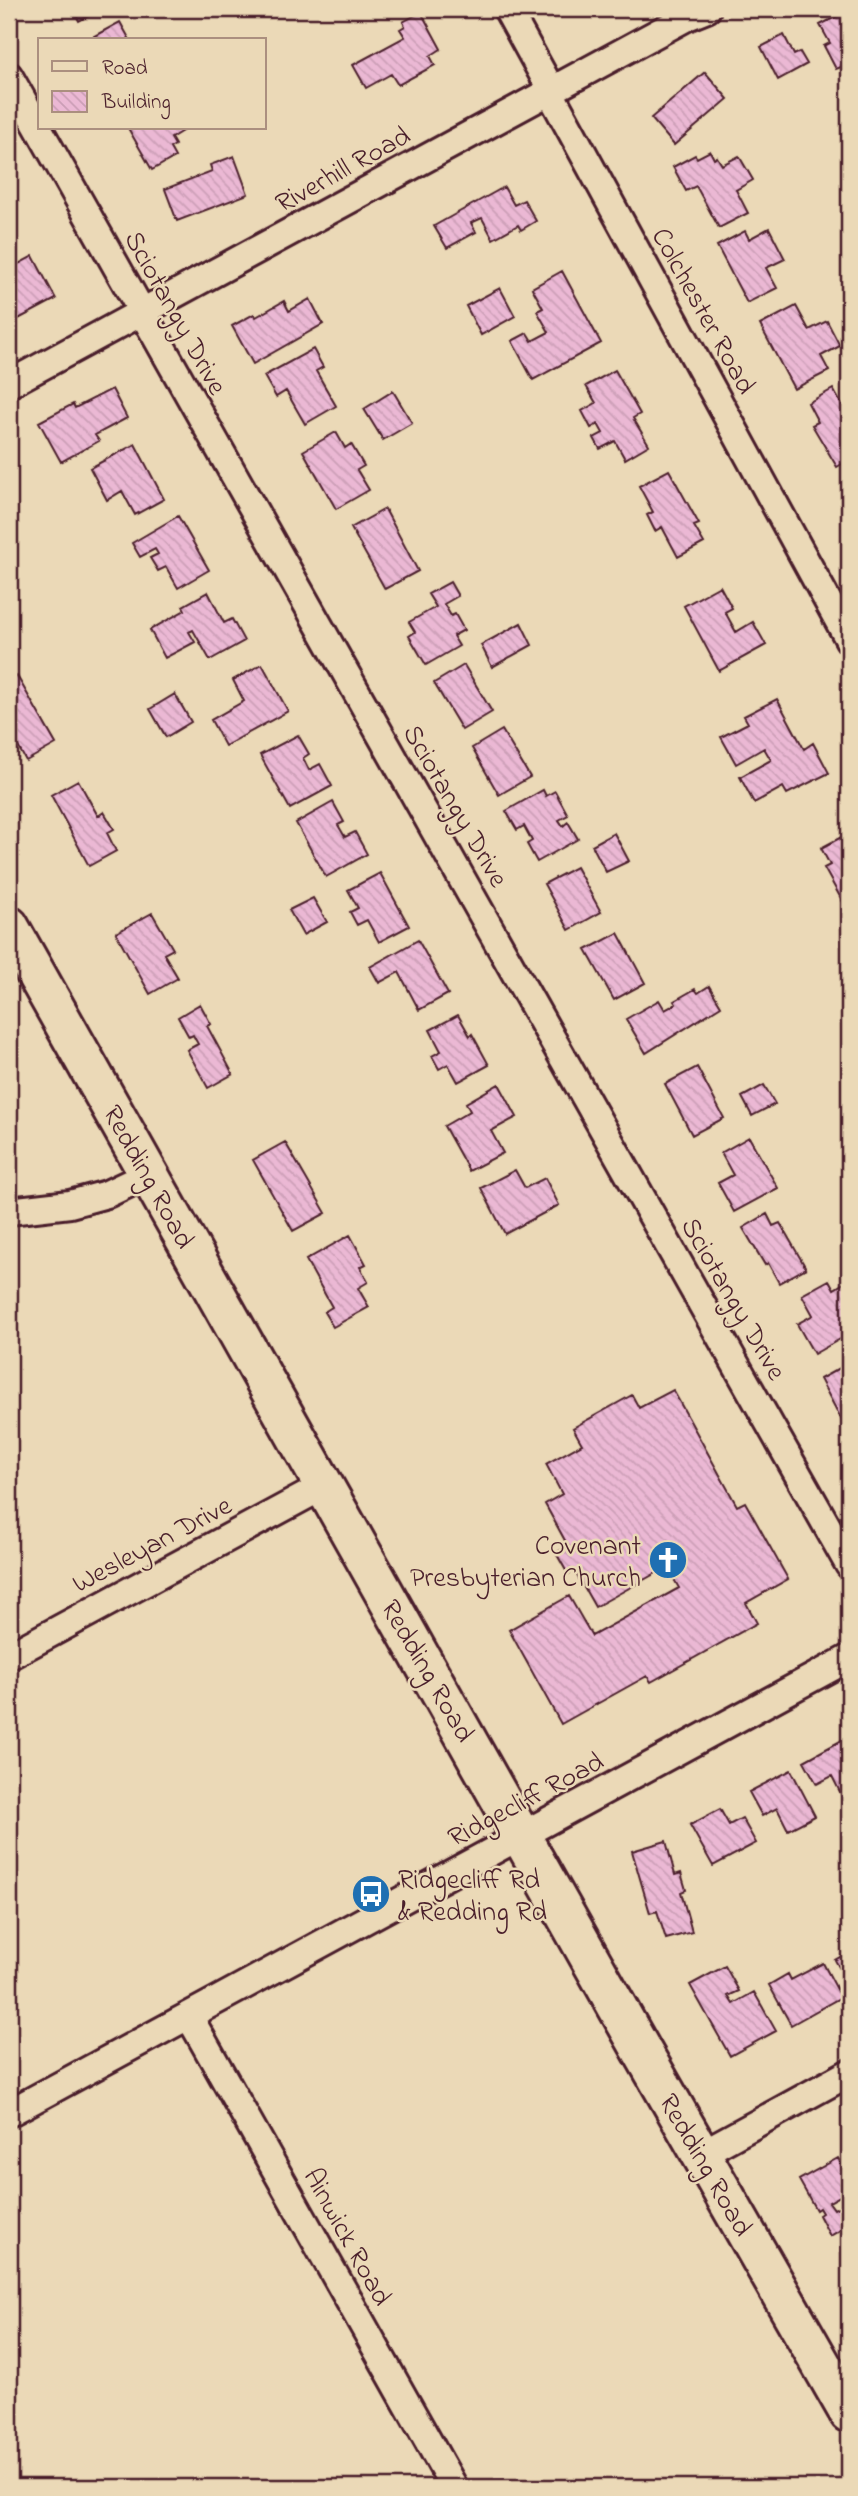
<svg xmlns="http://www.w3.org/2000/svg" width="858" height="2496" viewBox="0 0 858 2496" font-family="'Indie Flower',sans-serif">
<defs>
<pattern id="building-back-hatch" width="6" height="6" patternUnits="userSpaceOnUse" patternTransform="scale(1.75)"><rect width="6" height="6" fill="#ebb8d4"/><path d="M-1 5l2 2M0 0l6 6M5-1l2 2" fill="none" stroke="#cb9eb6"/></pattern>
</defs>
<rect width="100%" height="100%" fill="#ebd9b7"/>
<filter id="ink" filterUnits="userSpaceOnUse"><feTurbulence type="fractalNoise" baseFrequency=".0143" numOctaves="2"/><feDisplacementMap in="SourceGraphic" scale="14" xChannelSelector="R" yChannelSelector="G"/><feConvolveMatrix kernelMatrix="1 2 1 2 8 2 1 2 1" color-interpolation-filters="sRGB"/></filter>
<g filter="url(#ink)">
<path fill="url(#building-back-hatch)" stroke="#4a1f2b" stroke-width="2" d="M73,9H102L79,21Z
M849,10V64L836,69L824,46L830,43L820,25Z
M421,12L441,49L430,56L435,65L398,85L391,74L366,88L353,65L405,37L400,29L405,26L403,22Z
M120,22L130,40H87Z
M784,35L794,55L800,52L807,64L778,80L761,47Z
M705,72L728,99L674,145L651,118Z
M128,128H187L171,138L175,145L170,148L175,157L152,170Z
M710,151L714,159L717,157L722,165L739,156L753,180L736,190L748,213L719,228L696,186L686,191L673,167L695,155L697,158Z
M234,156L248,194L177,221L165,189L212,171L210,165Z
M504,187L514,205L524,200L536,221L521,230L518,225L493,239L482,218L471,223L476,232L447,248L434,226Z
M769,228L785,259L766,268L777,288L747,303L717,246L745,231L749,239Z
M33,256L56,299L9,324V269Z
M562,271L601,343L533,380L512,341L527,333L532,341L549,332L537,311L543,308L532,288Z
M500,288L515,316L481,335L466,306Z
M310,299L323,324L253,364L232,326L254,314L256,317L284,301L289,311Z
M796,306L809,330L827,321L840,346L821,356L829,371L794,389L760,325Z
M313,349L323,367L316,371L336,406L305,424L286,391L276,397L264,376Z
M615,370L640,414L633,418L649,445L625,459L615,441L600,449L594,438L603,433L598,424L591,428L582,411L596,403L586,386Z
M112,389L127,418L95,435L99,441L61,462L39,422L73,404L75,408Z
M833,389L842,405L849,401V460L837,467L812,425L818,422L808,403Z
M393,391L412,423L383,440L364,409Z
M336,432L345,448L351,444L364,466L357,470L369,490L336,509L303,451Z
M135,444L164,499L135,515L122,491L107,500L90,468Z
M669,470L699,524L694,526L704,543L678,557L662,527L655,531L647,515L653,512L639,486Z
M385,509L418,571L385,589L351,528Z
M178,516L209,570L178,588L166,567L158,571L150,558L158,554L155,549L140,557L132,543Z
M450,582L458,596L444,604L451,616L455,614L464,630L453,636L459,646L426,665L409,636L415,632L409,622L436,607L428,594Z
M720,586L732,608L725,612L736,632L753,622L766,645L719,671L684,606Z
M208,592L224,623L232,619L244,641L210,660L193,630L189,632L195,642L165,658L150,630L185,610L183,606Z
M521,623L532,645L492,667L481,645Z
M262,664L288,711L225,746L211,720L244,701L233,680Z
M464,665L492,712L462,730L434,683Z
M17,676L56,744L26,761L9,730V680Z
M175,694L191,722L166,737L150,709Z
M777,699L804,749L813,743L829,773L787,794L783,787L754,803L740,777L771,760L764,748L736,764L721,737L748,723L744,716Z
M502,730L530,777L499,795L472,748Z
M298,735L309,754L303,758L309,770L320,764L332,786L290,809L260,755Z
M78,780L98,816L104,812L114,829L107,833L116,851L89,866L51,795Z
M543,790L546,796L555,791L568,815L559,820L563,826L568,822L578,839L537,862L527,844L532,841L524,826L517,830L506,811Z
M333,802L344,822L338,825L345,837L355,832L367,854L326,877L296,823Z
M614,833L629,861L606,872L592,845Z
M849,833V898L843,902L824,868L830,865L821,848Z
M576,867L601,912L569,930L544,884Z
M380,873L409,926L379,942L367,920L357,925L350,912L358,908L348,890Z
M313,898L327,922L303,935L289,910Z
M152,913L173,949L164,954L178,978L150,994L116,933Z
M618,933L645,983L614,1000L586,950Z
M418,940L448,994L419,1010L399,972L379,983L370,967Z
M709,986L721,1006L646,1053L626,1019L659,1000L665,1010L676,1004L674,1001L695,989L698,993Z
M200,1004L211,1024L207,1026L233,1074L208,1088L187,1050L198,1044L193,1035L189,1037L178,1017Z
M458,1015L470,1036L472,1034L489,1065L458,1082L448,1064L439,1069L432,1056L441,1051L430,1030Z
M697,1067L724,1118L692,1135L665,1084Z
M499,1084L517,1117L491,1131L503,1153L469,1171L444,1126L470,1111L466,1103Z
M764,1085L775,1104L752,1116L742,1097Z
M749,1137L778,1188L734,1212L718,1183L733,1175L721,1153Z
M285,1142L326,1213L293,1231L253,1160Z
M515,1170L525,1188L545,1178L559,1205L505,1234L481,1188Z
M767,1214L773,1226L780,1223L806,1268L779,1283L768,1263L765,1265L743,1228Z
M350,1235L366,1264L360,1267L368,1282L358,1288L369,1307L333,1327L324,1312L332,1307L306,1260Z
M829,1280L834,1289L849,1280V1334L814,1354L797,1324L813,1315L802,1295Z
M849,1363V1426L846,1428L820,1379Z
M673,1390L737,1506L745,1502L788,1579L746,1603L757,1623L651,1682L647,1676L561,1724L509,1630L569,1596L592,1636L679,1588L667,1567L595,1607L574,1570L568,1574L556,1553L568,1546L545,1504L562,1494L546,1464L582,1444L573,1428L632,1395L639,1408Z
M846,1738L849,1745V1795L843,1798L832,1776L817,1784L804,1761Z
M791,1770L815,1816L788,1830L777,1808L762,1816L749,1792Z
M720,1809L729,1825L742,1818L756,1843L713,1866L690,1825Z
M666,1841L675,1875L681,1873L686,1890L681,1892L692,1932L666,1939L657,1911L650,1913L632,1851Z
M849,1952V1985L835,1960Z
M823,1963L841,1997L791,2025L769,1985L788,1974L791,1980Z
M725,1966L739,1991L728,1996L733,2004L754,1992L776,2031L730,2056L690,1985Z
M838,2158L849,2178V2191L829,2202L834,2209L840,2206L849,2225L830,2236L819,2215L822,2213L819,2208L816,2210L799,2180Z"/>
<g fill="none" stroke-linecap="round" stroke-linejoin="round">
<g stroke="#4a1f2b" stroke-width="32">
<path id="minor" d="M507,9L547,82L553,98L849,640
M9,76L849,1565
M9,384L687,17L707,9
M9,1211L70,1204L107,1194L149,1174
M9,1656L324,1486
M189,2016L454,2487
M9,2113L849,1658
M701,2154L849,2073"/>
</g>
<g stroke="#4a1f2b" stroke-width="44">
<path id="secondary" d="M9,926L642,2051L849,2413"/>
</g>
<use href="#minor" stroke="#ebd9b7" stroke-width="26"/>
<use href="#secondary" stroke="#ebd9b7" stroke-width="38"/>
</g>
</g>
<defs>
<g id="church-disc" transform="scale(2.0125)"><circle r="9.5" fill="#1f6fb2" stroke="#ebd9b7"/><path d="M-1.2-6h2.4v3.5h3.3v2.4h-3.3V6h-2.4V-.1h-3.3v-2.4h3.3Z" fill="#fff"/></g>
<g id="bus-disc" transform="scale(2.0125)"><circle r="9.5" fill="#1f6fb2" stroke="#ebd9b7"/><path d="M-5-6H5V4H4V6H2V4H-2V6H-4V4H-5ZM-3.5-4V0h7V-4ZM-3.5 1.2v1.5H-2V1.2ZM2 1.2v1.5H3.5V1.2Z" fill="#fff"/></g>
</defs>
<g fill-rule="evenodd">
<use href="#church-disc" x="668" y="1560"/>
<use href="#bus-disc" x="371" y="1894"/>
</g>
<g text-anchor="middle" stroke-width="5" stroke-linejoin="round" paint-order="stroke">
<g font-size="28" fill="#4a1f2b" stroke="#ebd9b7">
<text transform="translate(342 168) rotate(-29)" y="10">Riverhill Road</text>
<text transform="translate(705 310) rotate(61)" y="10">Colchester Road</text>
<text transform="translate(177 312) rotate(61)" y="10">Sciotangy Drive</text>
<text transform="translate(457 805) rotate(60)" y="10">Sciotangy Drive</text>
<text transform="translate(150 1176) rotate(61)" y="10">Redding Road</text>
<text transform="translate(735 1298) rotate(60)" y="10">Sciotangy Drive</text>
<text transform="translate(151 1543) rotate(-28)" y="10">Wesleyan Drive</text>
<text transform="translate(429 1670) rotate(60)" y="10">Redding Road</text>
<text transform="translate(525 1798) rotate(-28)" y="10">Ridgecliff Road</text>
<text transform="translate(707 2164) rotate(60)" y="10">Redding Road</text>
<text transform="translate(349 2236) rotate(61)" y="10">Ainwick Road</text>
</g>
<g font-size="28" fill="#4a1f2b" stroke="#ebd9b7" text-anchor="end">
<text x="641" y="1554">Covenant<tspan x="641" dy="32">Presbyterian Church</tspan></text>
<text x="398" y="1888" text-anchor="start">Ridgecliff Rd<tspan x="398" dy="32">&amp; Redding Rd</tspan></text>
</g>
</g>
<rect width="858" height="2496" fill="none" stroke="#ebd9b7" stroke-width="35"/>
<rect x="18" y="18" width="823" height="2461" fill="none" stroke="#4a1f2b" stroke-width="2.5" filter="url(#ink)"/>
<rect x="38" y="38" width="228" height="91" fill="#ebd9b7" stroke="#ab8f7f" stroke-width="2"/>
<rect x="52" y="61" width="35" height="10" fill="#ebd9b7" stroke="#ab8f7f" stroke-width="2"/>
<text x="102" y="74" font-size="21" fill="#4a1f2b">Road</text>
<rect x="52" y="91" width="35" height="21" fill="url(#building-back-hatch)" stroke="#ab8f7f" stroke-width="2"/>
<text x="102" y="108" font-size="21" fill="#4a1f2b">Building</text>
</svg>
